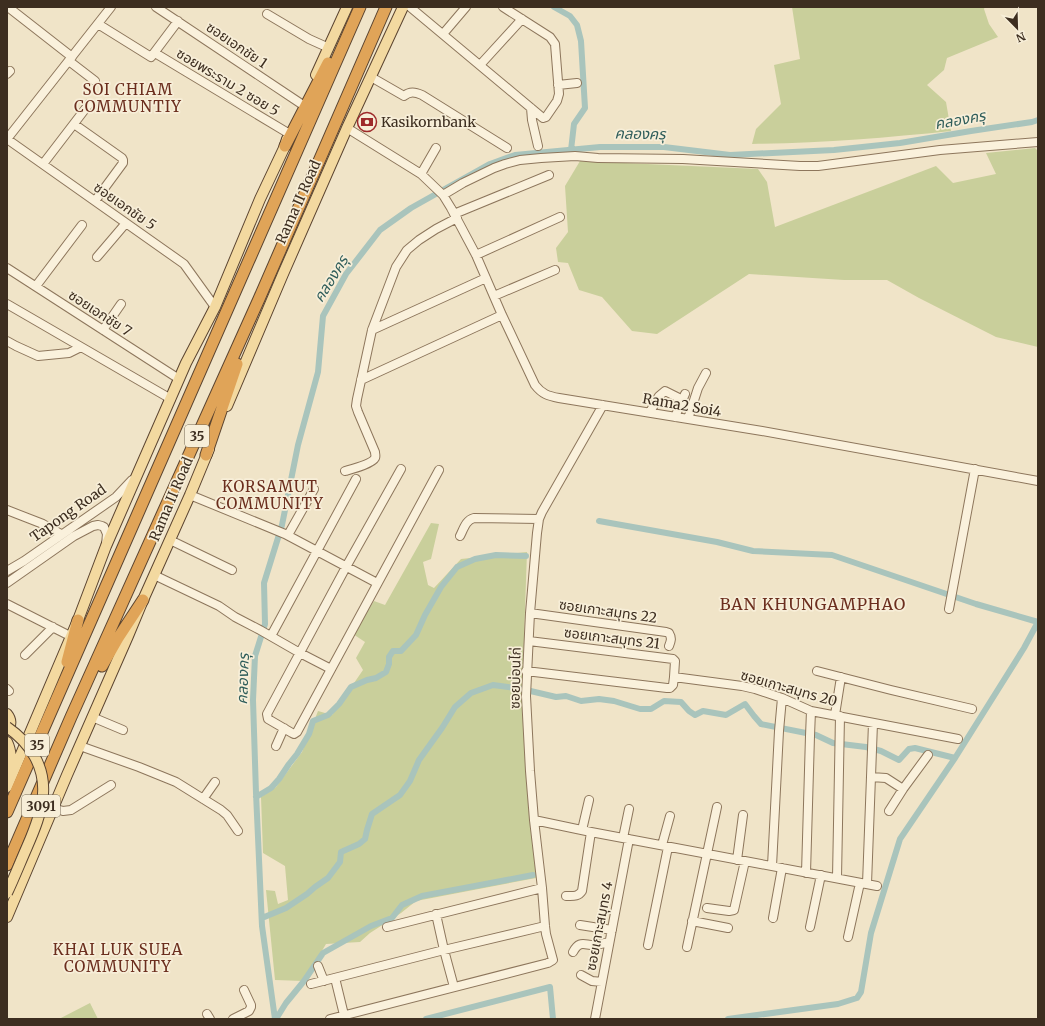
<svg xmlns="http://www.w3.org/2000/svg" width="1045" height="1026" viewBox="0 0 1045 1026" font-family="Merriweather,'Noto Sans Thai',serif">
<rect width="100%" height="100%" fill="#f0e4c8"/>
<path fill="#c9cf9b" d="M792,7H985L984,9L989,24L998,37L947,58L944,70L927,85L946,102L951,131C885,138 819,143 752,144L756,129L781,104L774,65L800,59Z
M1035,148L1038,151V347L996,337L919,298L887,280H844L749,274L657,334L632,331L602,297L579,290L568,263L558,262L556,248L568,232L565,186L580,161L758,169L767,182L775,227L936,166L953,183L996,174L986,153Z
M431,523L439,524L431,559L423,562L428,585L434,588L461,559L527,552L522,696L525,751L536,878L416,901L401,913L370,933L360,942L326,944L304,981L275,980L266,890L275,891L278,904L288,900L285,866L263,853L261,797L276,787L302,752L318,711L332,715L363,670L356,658L365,642L353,634L374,601L385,605Z
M90,1003L98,1019H59Z"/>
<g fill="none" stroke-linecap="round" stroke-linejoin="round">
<path stroke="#a9c4bc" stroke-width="6" d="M554,7L570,16L577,25L581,41L585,108L574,124L571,150
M599,521L717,542L753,551L832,555L976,604L1038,622
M256,797L271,788L279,779L289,764L297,754L309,734L313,721L328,715L339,704L351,687L367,680L376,678L386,672L389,664V657L393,651H401L416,635L425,615L441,587L457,567L475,559L496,555L526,556
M262,918L286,908L307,894L315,887L328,878L340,862L341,852L359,844L365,839L367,830L372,814L400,795L410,781L419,760L442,728L455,707L471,693L493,685L522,689L556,697L566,696L581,701L599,699L614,701L640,709H651L664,701L681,702L689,711L695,715L703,711L726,715L745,704L754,716L761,724L816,735L833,743L866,747L881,751L899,760L909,749L915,748L955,758L1024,648L1038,622
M275,1019L262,926L256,793L253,700L255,656L265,624L264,583L282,525L298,445L318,372L323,316L346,274L380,230L411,208L443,190L490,164L515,155L600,147H664L730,155L834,150L900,143L971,131L1032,122L1038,120
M276,1019L286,1003L304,981L323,953L371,926L392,918L402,905L422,896L533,875
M426,1019L550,987L553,1019
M728,1019L838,1004L857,998L861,992L871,933L900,839L955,758"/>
<g stroke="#8d765c" stroke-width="10">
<path id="minor" d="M8,7L72,57
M156,7L303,105
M410,7L543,118L546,117L557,101L559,94L555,44L550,37L503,7
M267,14L309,39L329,48
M98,24L151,57L178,21
M443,34L466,7
M155,53L288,133
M69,61L95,81
M480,65L522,19
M7,74L10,71
M371,77L404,96C410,91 415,92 422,95L507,148
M558,85L577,83
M531,108L532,120L538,146
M74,124L122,158L123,160V163L95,201
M347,128L421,174L443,195L451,208L476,255L502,315L535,385C542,394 548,396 559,398L762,431L1038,481
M7,139L184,264L215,307
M7,139L111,7
M43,164L89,104
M421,174L436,148
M443,195L463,183L494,168L505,164L520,160L541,158L575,156L598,158L683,159L800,166H818L940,150L1038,142
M454,214L549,175
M476,255L560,217
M97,257L126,223
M7,268L179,379
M36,286L82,225
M494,296L555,270
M7,304L171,399
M103,330L121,304
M372,330L486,278
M7,341L16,346L38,356L69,353L81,347
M361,380L502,315
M650,412L659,396L665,391L679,398
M675,417L685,394
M688,419L698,388L706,373
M401,469L346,567L267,714L268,719L292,733L294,734L297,732L439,470
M345,471C352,469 372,464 375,458C376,456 375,454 375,452L358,412L356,406L357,399L372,330L396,267L407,250L419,240L436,229L457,218
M190,495L285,534L377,583
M7,510L43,524L61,534
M288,535L314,489
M460,536C464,528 466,520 474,518L539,519
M170,540L232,570
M7,571L24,561L116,497L132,480
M154,575L219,606L235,617L260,630L300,653L331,669
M7,583L74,536L93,526L98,525L102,526L104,527L107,534L106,544
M7,604L70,636
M949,609L975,469
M530,613L666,632L669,633C672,638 671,641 669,646
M271,636L356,479
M529,641L673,659L675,661L674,677
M25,655L53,627
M526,671L667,688H670L673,685L674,677L742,686L755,689L782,698L811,711L958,739
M817,671L891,690L972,709
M7,689L9,691
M835,715L841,677
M92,717L123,730
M80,746L139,767L176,782L221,810L227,815L238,831
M276,746L284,728
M871,777L886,778L903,789L928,755
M203,799L215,782
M53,808L63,811L71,810L111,785
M889,811L903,789
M534,820L591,832L877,886
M582,830L589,800
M623,838L629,809
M662,845L670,816
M737,860L743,815
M772,866L779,731L782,698
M806,873L810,736L811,711
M837,878L840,716
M867,884L873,723
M566,896C573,896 578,897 582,891L591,832
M707,908L729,911L734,910L745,861
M436,914L444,950L454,987
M773,918L782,868
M692,921L728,928
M580,925L612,930
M387,927L542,888
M810,927L821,875
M848,937L860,883
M648,945L668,847
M687,947L717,807
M573,952C580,939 585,946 596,945C601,944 605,943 609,942
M318,966L324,981
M581,975L592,981L602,982
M335,978L345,1019
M311,984L444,950L545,926
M207,1014L210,1019
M233,1019L249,1011L251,1007V1005L244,990
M330,1019L548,963L553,960L546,934L545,926L542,888L534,820L530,771L526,696L530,613L537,533L539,519L542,512L603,405
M595,1019L629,839"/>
</g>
<g stroke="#5b4430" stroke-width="12">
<path id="major" d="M316,75L347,7
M227,406L283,274L347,128L403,7
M7,714C11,719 12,725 7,730
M7,742C12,752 11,762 10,772
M7,787L78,620L106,546L186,363L215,307L260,199L285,146L287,139
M7,917L67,775L128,636L143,600L190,495L209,449"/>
</g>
<g stroke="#5b4430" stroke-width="13">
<path id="highway" d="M285,146L328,63
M206,455L237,364
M67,662L78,620
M102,666L118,638L143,600
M7,812L360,7
M7,865L71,717L259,299L386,7"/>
</g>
<use href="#minor" stroke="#faf1dc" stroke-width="8"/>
<use href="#major" stroke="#f3d9a0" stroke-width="10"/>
<use href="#highway" stroke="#e0a458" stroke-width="11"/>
<g stroke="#5b4430" stroke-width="12" stroke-linecap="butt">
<path id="major-bridge" d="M7,727C30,743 45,766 43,794C42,812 34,831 27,847C20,863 14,878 7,893"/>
</g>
<use href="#major-bridge" stroke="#f3d9a0" stroke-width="10"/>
</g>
<defs>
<g id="bank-ring" transform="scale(1)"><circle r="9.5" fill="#f7eed8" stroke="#9e2a2b" stroke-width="1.5"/><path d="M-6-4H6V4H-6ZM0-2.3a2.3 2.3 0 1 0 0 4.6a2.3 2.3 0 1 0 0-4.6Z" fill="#9e2a2b"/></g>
</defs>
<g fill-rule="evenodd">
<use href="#bank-ring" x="367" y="122"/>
</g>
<g text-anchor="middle" stroke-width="3.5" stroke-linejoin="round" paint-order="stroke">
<g fill="#f7eed8" stroke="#756857" stroke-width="1">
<rect x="185" y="425" width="24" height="22" rx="3"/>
<rect x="25" y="734" width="24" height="22" rx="3"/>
<rect x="22" y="795" width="38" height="22" rx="3"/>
</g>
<g font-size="13" font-weight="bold" fill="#3d2e20">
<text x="197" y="441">35</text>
<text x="37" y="750">35</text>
<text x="41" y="811">3091</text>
</g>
<g font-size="14" fill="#3d2e20" stroke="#f7eed8">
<text transform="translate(237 45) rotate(34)" y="5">ซอยเอกชัย 1</text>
<text transform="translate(228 82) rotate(31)" y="5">ซอยพระราม 2 ซอย 5</text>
<text transform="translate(298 202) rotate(-66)" y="5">Rama II Road</text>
<text transform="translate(125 206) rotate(35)" y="5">ซอยเอกชัย 5</text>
<text transform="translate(100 313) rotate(33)" y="5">ซอยเอกชัย 7</text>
<text transform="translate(682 405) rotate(10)" y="5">Rama2 Soi4</text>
<text transform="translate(171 499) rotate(-67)" y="5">Rama II Road</text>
<text transform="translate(68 513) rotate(-35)" y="5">Tapong Road</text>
<text transform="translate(608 611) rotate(8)" y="5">ซอยเกาะสมุทร 22</text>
<text transform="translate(612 638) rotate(7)" y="5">ซอยเกาะสมุทร 21</text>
<text transform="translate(515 678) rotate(-89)" y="5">ซอยบ่อนไก่</text>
<text transform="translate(789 688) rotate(16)" y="5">ซอยเกาะสมุทร 20</text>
<text transform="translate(599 926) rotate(-79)" y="5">ซอยเกาะสมุทร 4</text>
</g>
<g font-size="14" fill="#3d2e20" stroke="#f7eed8" text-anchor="start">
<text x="381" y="127">Kasikornbank</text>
</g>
<g font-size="15" letter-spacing="1" fill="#6b2e1e" stroke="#f7eed8">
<text x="128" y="95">SOI CHIAM<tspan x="128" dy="17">COMMUNTIY</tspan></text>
<text x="270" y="492">KORSAMUT<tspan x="270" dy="17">COMMUNITY</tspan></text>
<text x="118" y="955">KHAI LUK SUEA<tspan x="118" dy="17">COMMUNITY</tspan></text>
</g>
<g font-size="15" font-style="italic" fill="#2f5d5a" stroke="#f7eed8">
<text transform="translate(960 120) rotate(-10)" y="5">คลองครุ</text>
<text transform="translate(640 134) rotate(1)" y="5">คลองครุ</text>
<text transform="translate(331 279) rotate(-58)" y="5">คลองครุ</text>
<text transform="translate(243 679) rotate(-88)" y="5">คลองครุ</text>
</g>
<g font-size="16" letter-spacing="1" fill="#6b2e1e" stroke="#f7eed8">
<text x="813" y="610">BAN KHUNGAMPHAO</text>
</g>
</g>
<rect width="1045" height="1026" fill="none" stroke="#3d2e20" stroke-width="16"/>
<g transform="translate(1017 28) rotate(157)" stroke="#f7eed8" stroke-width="3" paint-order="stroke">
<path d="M0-3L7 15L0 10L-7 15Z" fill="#3d2e20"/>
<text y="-6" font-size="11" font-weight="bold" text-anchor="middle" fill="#3d2e20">N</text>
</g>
</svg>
